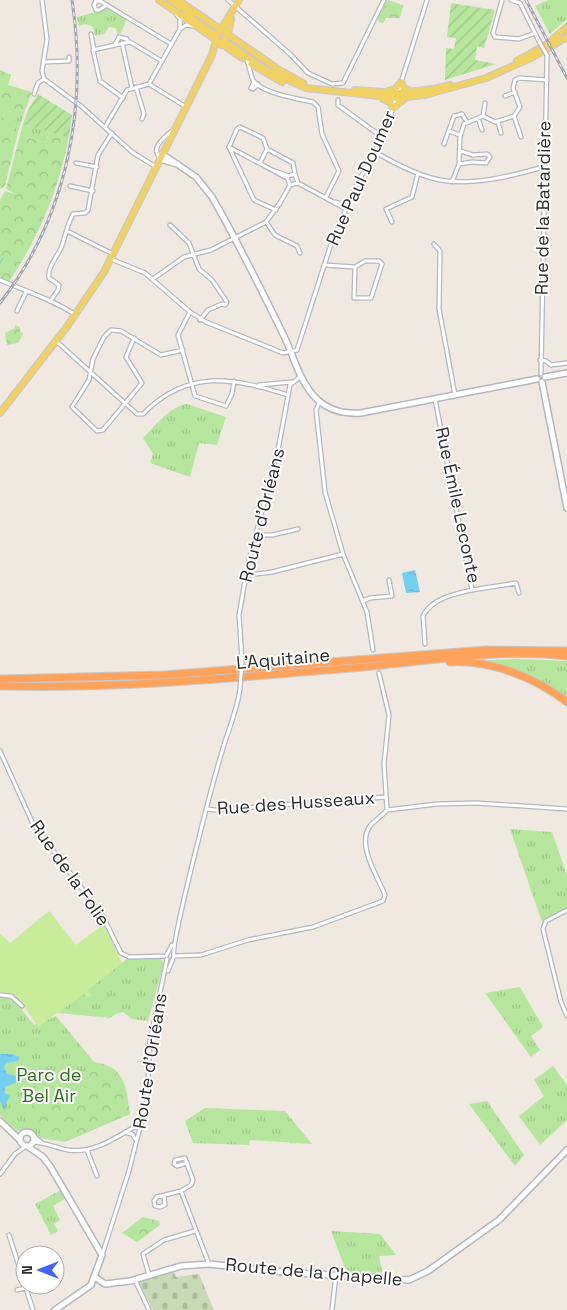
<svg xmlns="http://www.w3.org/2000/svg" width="567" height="1310" viewBox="0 0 567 1310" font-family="'Space Grotesk',sans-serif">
<defs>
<pattern id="grass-tufts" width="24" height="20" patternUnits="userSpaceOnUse" patternTransform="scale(1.25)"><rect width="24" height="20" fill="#b6e59e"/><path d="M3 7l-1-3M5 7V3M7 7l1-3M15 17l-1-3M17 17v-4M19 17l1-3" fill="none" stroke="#9dc588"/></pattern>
<pattern id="forest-crowns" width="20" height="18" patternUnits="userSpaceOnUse" patternTransform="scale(1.25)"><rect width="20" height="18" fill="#b6e59e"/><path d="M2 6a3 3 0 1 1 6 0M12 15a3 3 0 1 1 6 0" fill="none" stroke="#9dc588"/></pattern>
<pattern id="cemetery-stones" width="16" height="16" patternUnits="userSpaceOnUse" patternTransform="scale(1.25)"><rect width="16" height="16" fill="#c8d9b8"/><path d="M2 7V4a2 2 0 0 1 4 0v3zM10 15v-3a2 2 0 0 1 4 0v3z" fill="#acbb9e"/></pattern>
<pattern id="garden-furrows" width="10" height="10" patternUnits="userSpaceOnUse" patternTransform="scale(1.25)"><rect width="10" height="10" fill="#b6e59e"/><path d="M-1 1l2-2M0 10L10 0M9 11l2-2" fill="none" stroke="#9dc588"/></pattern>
<pattern id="water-ripples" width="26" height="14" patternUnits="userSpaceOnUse" patternTransform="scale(1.25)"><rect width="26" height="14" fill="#75cff0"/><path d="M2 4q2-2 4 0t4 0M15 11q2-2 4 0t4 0" fill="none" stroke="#66b2ce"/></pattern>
</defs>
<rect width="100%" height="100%" fill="#efe9e1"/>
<path fill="url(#grass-tufts)" d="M548,0H567V19L550,34L535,6Z
M110,8L127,18L121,33L117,35L116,28L109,27L104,34L95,36L93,27L86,24L78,26L77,17Z
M25,110L18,132L14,123L3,118L4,112Z
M23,124L49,132L46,143L20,135Z
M187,404L226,417L217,445L199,443L190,477L150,463L153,454L143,438C155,426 169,407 187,404Z
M516,659L567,661V699L528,675L486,660Z
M510,829L552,832L567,876V908L542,922Z
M160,958L164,963L148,1021L132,1019L123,1012L116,1014L110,1018L58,1013L127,959Z
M520,987L543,1027L531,1036L540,1050L531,1057L485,993Z
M5,995L13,999L34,1025L56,1016L95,1063C126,1066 125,1089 130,1114L65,1142L41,1138L26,1128L17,1131L0,1115V996Z
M553,1066L567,1085V1120L540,1145L519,1116L544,1096L534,1080Z
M487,1101L524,1155L515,1166L469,1104Z
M205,1108L285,1111L312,1144L250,1140L249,1145L193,1143L185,1121Z
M61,1190L66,1198L53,1206L60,1220L54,1224L58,1231L51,1235L35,1204Z
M331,1231L380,1234L396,1255L379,1256L383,1276L346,1271Z"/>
<path fill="url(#forest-crowns)" d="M388,0L403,5L400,18H386L383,23L379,22L378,15Z
M0,70L11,75L8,85L32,92L25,110L4,112L3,118L14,123L18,132L5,186L0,189Z
M49,132L69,138C56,196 41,232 9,282L0,278V200L5,191L18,195L6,189L20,135L46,143Z
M15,325L20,327V331L23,334L18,343L7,345L5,333L15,328Z
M91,1060C96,1064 100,1062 106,1065C127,1073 127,1095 130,1114L65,1141L42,1138L30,1086H91L88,1068L91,1065Z
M143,1217L159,1221L160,1225L137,1242L122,1233Z"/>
<path fill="url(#cemetery-stones)" d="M173,1271L176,1277L199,1274L214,1310H153L138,1281Z"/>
<path fill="url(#garden-furrows)" d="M451,3L495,10L484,48L477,46L475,60L496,64L445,80L446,48L454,49L456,38L447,37Z
M38,94L72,115L69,138L23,124L28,110Z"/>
<path fill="#c9ec9a" d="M49,911L76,945L104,924L122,963L88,990L92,995L88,998L84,994L38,1027C28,1012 20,994 0,994V934L10,943Z"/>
<path fill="url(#water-ripples)" d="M415,570L420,592L406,593L402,573Z
M0,1054H12L20,1057L18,1061L7,1063L4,1067L7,1074L18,1076L20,1081L5,1087V1093L10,1096L6,1103L5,1112L0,1101Z"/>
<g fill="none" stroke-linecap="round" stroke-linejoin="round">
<path stroke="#75cff0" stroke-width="1" d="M0,263L3,258"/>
<path stroke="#c8c4bd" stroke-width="5.5" stroke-dasharray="5.5 3" stroke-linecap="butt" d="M216,31L230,40"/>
<g stroke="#b4b7c1" stroke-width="5.5">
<path id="street" d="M42,0L47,39L42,71L44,79
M228,0L290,54L308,73L332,84L343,83L384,0
M502,0L493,33L495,37L519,39L535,33
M511,0L520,3L540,43
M107,5L99,10H96L94,5L96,1H100L171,44
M177,15L180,19V29
M91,34L94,50
M122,43L132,88
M115,45L130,42L160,60
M247,61C250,67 250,74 253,80C260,93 299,99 313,102L318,107L322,134L339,171L326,197
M44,62L69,61V57
M44,79L81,106L132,152L156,167
M254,82L251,88L253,89L258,84
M149,84L186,107
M136,87L144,114L142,119
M34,94L38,83L44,79
M505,96L515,92
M123,98L100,81L93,50L115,45L119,37L127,39V42
M338,100V105L382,137
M483,116L485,103
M514,116L521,137
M478,118L482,130
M498,122L501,133
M105,127L127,90L149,84L180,29L186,25L193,26
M449,131L460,135
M444,144L454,116L462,114L467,122
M229,147L237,129L240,127L263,138L267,149L293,163L295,174
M229,147L254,200L276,210
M229,147L287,178
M375,152C394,163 418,176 440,180C472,186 512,176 543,167
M160,158C150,147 164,138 173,130
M76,163L97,167
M260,163L267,149
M460,164L472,162L486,163L490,157L487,154L473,155L460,151
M275,171L288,176
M452,182L459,164L460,137L464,124L483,116L495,122L514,116L520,107L513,88L515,80L520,78L547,80
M298,183L295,174L288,176L287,178L290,185L298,183L346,209
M70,186L93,191
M335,202L347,205
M266,222L275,235L297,246L300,253
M392,222L386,209L412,197L418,173
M170,225L189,243L199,269L212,280L227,302L225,305L222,304L208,310L200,320
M69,232L113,254
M434,244L440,251L439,309L455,395
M111,259L145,273L190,312L206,322L283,353L297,350L332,241L355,188L382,137L393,108L427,0
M324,265L355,267L354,298H371L382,264L379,261H365L355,267
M153,279L184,257L211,250L266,222L280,203L290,185
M0,280C26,291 53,300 76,315
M51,300L58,290L59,285L49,278C47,268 57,257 61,248C66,236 66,227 73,214L85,213L88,210L98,155L112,133
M17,311L26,292
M190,312L178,335L195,396L226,406L232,394L234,381
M134,338L126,357L142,383L103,430L97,431L72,407L89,380L93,359L104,337L111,330L121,331L161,355L183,350
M56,341L137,414H143C188,368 233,378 288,395
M540,360L546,361L551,365L567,363
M541,374L547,55
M259,385L291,382
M435,399L472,590L516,583L519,593
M320,401L316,410L325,492L343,554L367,612L373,650
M255,535H272L298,529
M247,575L272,572L343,554
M363,601L370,598L392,596L389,580
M425,644L423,616C432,598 455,594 472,590
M242,660L239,615L248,564L278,450L290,385L301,376
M379,673L389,715L384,764L387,810
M0,751L33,824L102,915L121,953L129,957L166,956
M207,809L215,810L386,797
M387,810L437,804L476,803L567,809
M567,910L546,921L543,929L561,1002L567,1016
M166,956L172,945
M174,956L201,955L248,940L313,927L383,901L385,895C378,877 356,845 370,826C375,820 382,816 387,810
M174,956C170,945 214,778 221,755C227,732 237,712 240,689
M168,971L174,956
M0,995L11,996L22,1006
M127,1133L132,1134L136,1140
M31,1134L42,1143
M33,1142C44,1142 56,1148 68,1150C95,1154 118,1136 141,1123
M87,1150L97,1176
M187,1163L177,1166L174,1164L175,1160L185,1158L193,1180L191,1185L181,1191L209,1264
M0,1174L15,1154L26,1146
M164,1196L165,1205L160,1207L155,1206L154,1201L157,1197L181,1191
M9,1235L33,1310
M102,1255L129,1171L147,1099L150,1041L167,959
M149,1275L143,1254L164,1240L195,1231
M135,1280L149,1310
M17,1290L26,1288
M332,1310L336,1275"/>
</g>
<g stroke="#b4b7c1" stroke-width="8">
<path id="secondary" d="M162,154L196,177L212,197C238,242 261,289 284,336C294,357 300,384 318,400C330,411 345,414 361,413L537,379
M160,159L177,164
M545,377L567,373
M542,382L567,508
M0,1121L20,1140
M20 1139a7 7 0 1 1 14 0a7 7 0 1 1-14 0Z
M27,1146L43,1157L50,1166L102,1255L91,1285L55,1310
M95,1277L105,1284L130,1281L181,1266L209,1264L284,1272L409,1280L428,1271L499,1220L567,1150"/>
</g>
<g stroke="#c9c9c9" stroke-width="8">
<path id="primary" d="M159,0L242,58
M171,0L192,15
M178,0L281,71L303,83
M187,15L214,34
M227,43L266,70L306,88L397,98L425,95L486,78L531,58L567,37
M221,45L228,34L231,19
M517,61L547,44L567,27
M251,64L282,82
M355,90L398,93L433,89
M430,90L450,85
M388,91L395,89L401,82L404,89L408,90
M383,99L390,102L393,108L404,99
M0,413L66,328L104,272L212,55L218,34L239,0"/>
</g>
<g stroke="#c9c9c9" stroke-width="9">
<path id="highway" d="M450,662C492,660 534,677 567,702
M0,679L164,675L485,650L567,651
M0,686C121,689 242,677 363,667C431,661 499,648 567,656"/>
</g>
<use href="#street" stroke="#fff" stroke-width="3"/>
<use href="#secondary" stroke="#fff" stroke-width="5"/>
<use href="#primary" stroke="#f2d163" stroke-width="5.5"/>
<use href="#highway" stroke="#ffa35c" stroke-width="7"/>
<g stroke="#a3a6b8" stroke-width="3">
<path id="rail" d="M526,0L567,78
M0,303C68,216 88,106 72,0"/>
</g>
<use href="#rail" stroke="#fff" stroke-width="1" stroke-dasharray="4" stroke-linecap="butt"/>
<g stroke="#b4b7c1" stroke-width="5.5" stroke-linecap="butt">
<path id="street-bridge" d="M540,43L547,55
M240,689L242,660"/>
</g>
<use href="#street-bridge" stroke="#fff" stroke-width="3"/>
</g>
<g text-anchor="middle" stroke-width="4" stroke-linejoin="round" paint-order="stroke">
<g font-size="18" fill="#2e2e2e" stroke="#fff">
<text transform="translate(361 178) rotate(-66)" y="6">Rue Paul Doumer</text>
<text transform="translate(543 208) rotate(-89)" y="6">Rue de la Batardière</text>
<text transform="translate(458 505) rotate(78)" y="6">Rue Émile Leconte</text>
<text transform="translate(262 515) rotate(-76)" y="6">Route d'Orléans</text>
<text transform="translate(283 659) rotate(-5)" y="6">L'Aquitaine</text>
<text transform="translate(296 803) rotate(-4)" y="6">Rue des Husseaux</text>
<text transform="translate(70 873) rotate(55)" y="6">Rue de la Folie</text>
<text transform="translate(150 1061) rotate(-81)" y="6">Route d'Orléans</text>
<text transform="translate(314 1272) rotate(5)" y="6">Route de la Chapelle</text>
</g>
<g font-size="18" fill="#2c6e1b" stroke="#fff">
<text x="49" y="1081">Parc de<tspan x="49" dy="21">Bel Air</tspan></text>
</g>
</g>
<g transform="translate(40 1270) rotate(270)"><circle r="24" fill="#ffffff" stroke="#ababab"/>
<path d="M0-4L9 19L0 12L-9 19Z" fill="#4264fb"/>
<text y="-8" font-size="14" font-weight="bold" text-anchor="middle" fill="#2e2e2e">N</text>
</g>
</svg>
